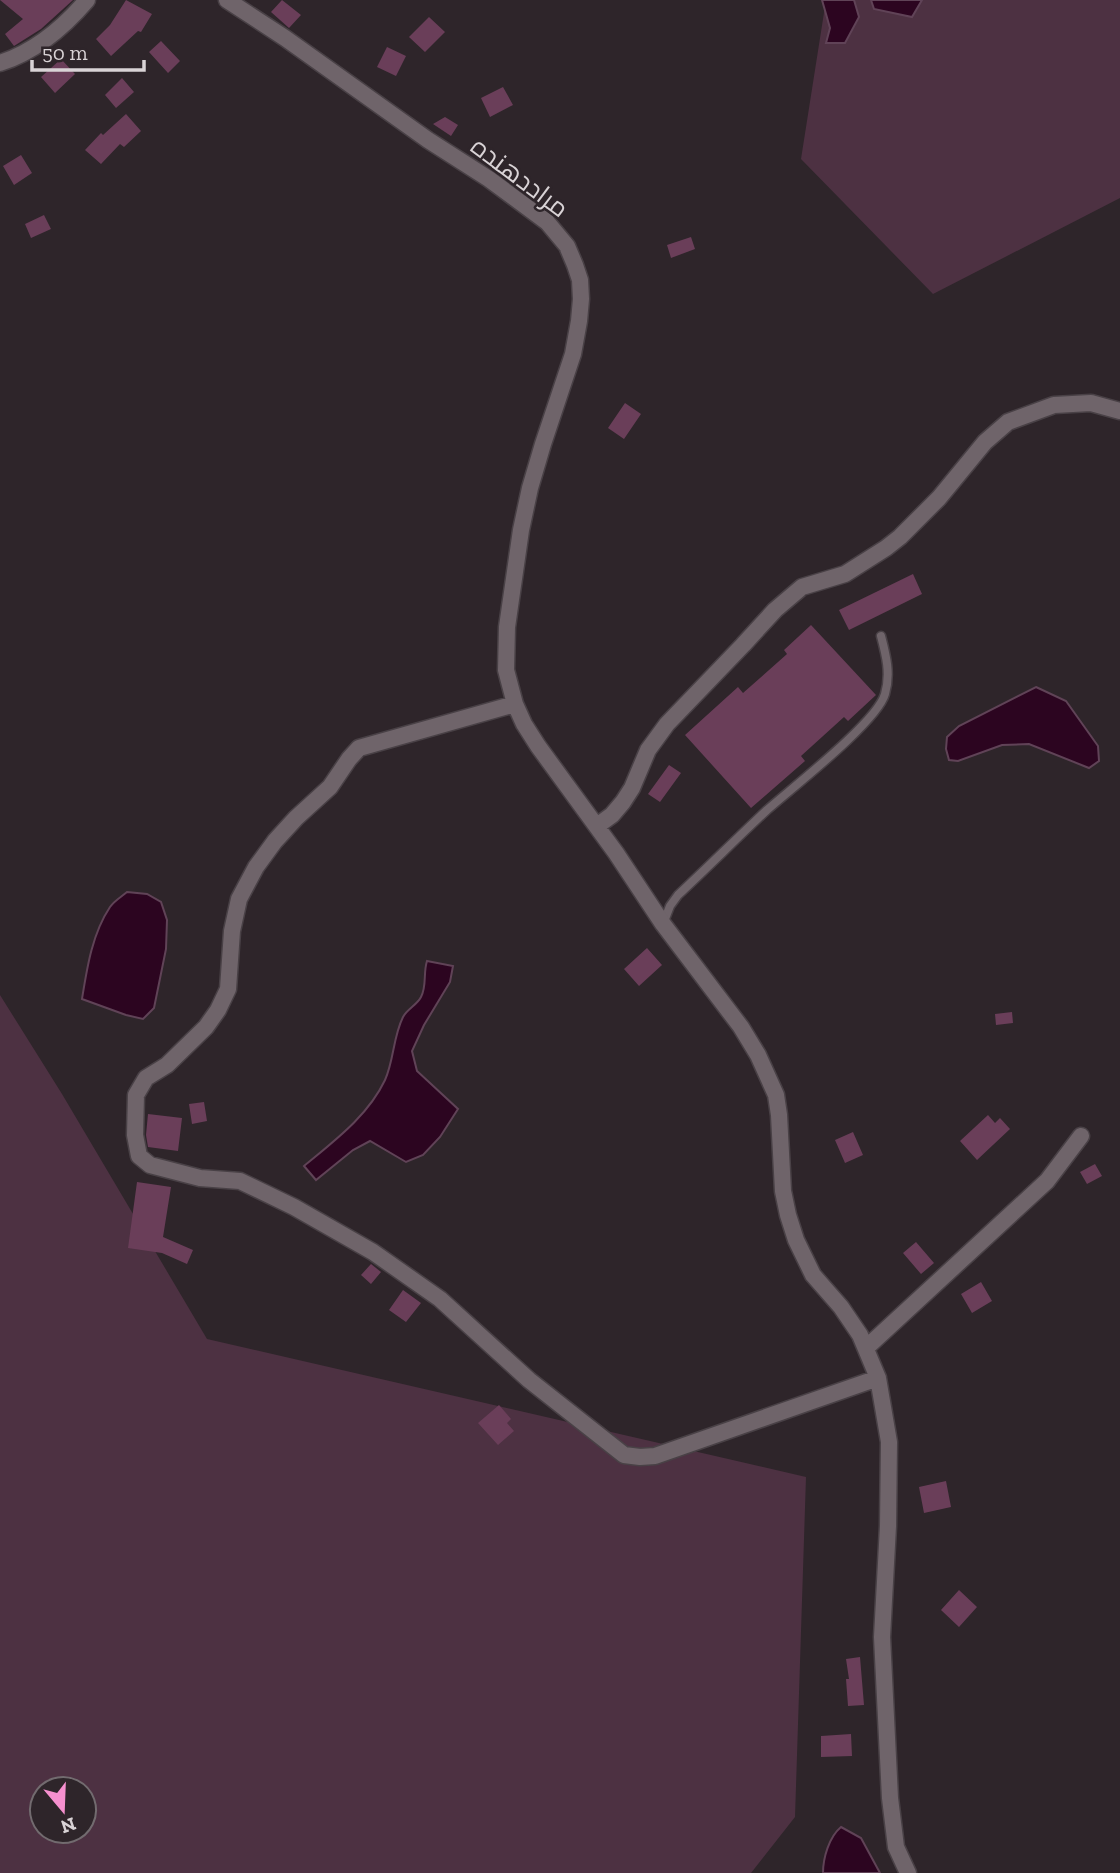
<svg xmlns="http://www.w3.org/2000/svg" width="1120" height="1873" viewBox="0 0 1120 1873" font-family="'Zilla Slab',Cairo,serif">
<rect width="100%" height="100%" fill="#2e252a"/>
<path fill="#4d3142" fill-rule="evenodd" d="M826,0H1120V198L933,294L801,159Z
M0,995L62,1094L207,1339L806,1477L795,1817L751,1873H0ZM42,1789H84V1831H42Z"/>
<path fill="#2c0520" stroke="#604357" stroke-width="2" d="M822,0H854L859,17L845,43H826L830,28Z
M871,0H922L912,17L874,9Z
M1036,687L1066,701L1098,746L1099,761L1089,768L1029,744L1002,745L958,761L949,760L946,749L947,737L959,726Z
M127,892L147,894L161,902L167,920L166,949L154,1008L143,1019L126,1015L82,999C87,968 92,934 110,907C114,901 121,897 127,892Z
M427,961L453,966L450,982L424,1025L412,1051L417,1071L458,1109L440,1137L423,1155L406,1162L370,1141L353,1150L316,1180L304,1166C334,1141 368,1116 385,1080C394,1060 393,1037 403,1017C407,1009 417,1005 421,997C427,986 423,973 427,961Z
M841,1827L861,1838L880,1873H823C823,1858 829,1837 841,1827Z"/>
<path fill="#6a3e59" d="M0,0H73L41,29L14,46L5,34L23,19Z
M126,0L152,14L141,32L138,31L111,56L96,39L110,25Z
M282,0L301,15L289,28L271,12Z
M429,17L445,32L425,52L409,37Z
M161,41L180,61L168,73L149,52Z
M387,47L406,56L396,76L377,67Z
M61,59L75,74L55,93L41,77Z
M122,78L134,92L116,108L105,95Z
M503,87L513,105L490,117L481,98Z
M126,114L141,131L124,147L120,144L101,164L85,150L101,133L103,135Z
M445,117L458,125L451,136L433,124Z
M21,155L32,173L14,185L3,166Z
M44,215L51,229L31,238L25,224Z
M691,237L695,249L671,258L667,245Z
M625,403L641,414L624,439L608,428Z
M913,574L922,594L849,630L839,610Z
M811,625L876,695L848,721L844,717L801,756L805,761L751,808L685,735L738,687L743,693L787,654L784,650Z
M669,765L681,773L660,802L648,794Z
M647,948L662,965L639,986L624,969Z
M1012,1012L1013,1023L996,1025L995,1014Z
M204,1102L207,1121L192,1124L189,1104Z
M148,1114L182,1118L178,1151L148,1147L146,1135Z
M988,1115L995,1123L1000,1118L1010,1129L977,1160L960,1141Z
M853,1132L863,1155L845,1163L835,1140Z
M1095,1164L1102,1176L1087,1184L1080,1172Z
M137,1182L171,1187L163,1237L193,1250L187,1264L162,1253L128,1248Z
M916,1242L934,1263L921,1274L903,1253Z
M371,1264L381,1272L371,1284L361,1275Z
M981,1282L992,1301L972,1313L961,1294Z
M403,1290L421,1303L406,1322L389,1310Z
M499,1405L511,1419L507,1423L514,1431L498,1445L478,1423Z
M946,1481L951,1507L924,1513L919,1487Z
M959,1590L977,1607L959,1627L941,1610Z
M860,1657L864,1705L848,1706L846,1679H849L846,1659Z
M851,1734L852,1756L821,1757V1736Z"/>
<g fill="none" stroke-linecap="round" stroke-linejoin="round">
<g stroke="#494146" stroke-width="11">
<path id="service" d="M663,924L670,906L678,895C708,867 737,838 767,810C793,787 877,722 885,694C891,674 886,655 881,636"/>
</g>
<g stroke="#494146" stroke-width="19">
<path id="minor" d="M227,0L285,38L428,140L489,179L547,222L567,246L575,265L580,280L581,299L579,321L573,354L543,444L530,488L521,530L507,627L506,670L515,704L524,724L538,746L616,853L663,924L741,1027L758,1055L776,1095L779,1115L783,1191L788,1215L796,1240L813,1275L841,1307L860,1335L878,1378L889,1442L888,1526L882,1637L890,1798L896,1847L908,1873
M0,63C34,52 64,27 87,0
M515,704L359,748L349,759L330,787L296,818L275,841L256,867L239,899L232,931L228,989L218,1010L206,1027L167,1065L146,1078L136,1095L135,1135L139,1156L150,1165L200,1178L240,1181L294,1207L373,1252L440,1299L529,1380L624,1455L640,1457L655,1456L878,1378
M597,826L612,815L623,802L632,788L648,750L667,724L743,645L775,610L802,587L845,574L886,548L900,537L939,498L985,442L1008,422L1054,405L1091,403L1120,411
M866,1348L1047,1181L1081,1136"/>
</g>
<use href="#service" stroke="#6f646a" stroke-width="8"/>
<use href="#minor" stroke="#6f646a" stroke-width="16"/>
</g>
<g text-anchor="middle" stroke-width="5" stroke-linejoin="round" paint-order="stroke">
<g font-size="26" fill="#d9d3d6" stroke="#2e252a">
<text transform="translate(520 177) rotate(37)" y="9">مراددهنده</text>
</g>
</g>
<g transform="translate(63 1810) rotate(161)"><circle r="33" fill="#2e252a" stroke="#726b6f" stroke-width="2"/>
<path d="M0-5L12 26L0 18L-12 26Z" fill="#f690cf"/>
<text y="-10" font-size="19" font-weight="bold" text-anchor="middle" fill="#d9d3d6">N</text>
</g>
<path d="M32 60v10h112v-10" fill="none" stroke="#d9d3d6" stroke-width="3.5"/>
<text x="42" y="60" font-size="21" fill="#d9d3d6" stroke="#2e252a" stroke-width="5" paint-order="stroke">50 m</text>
</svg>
